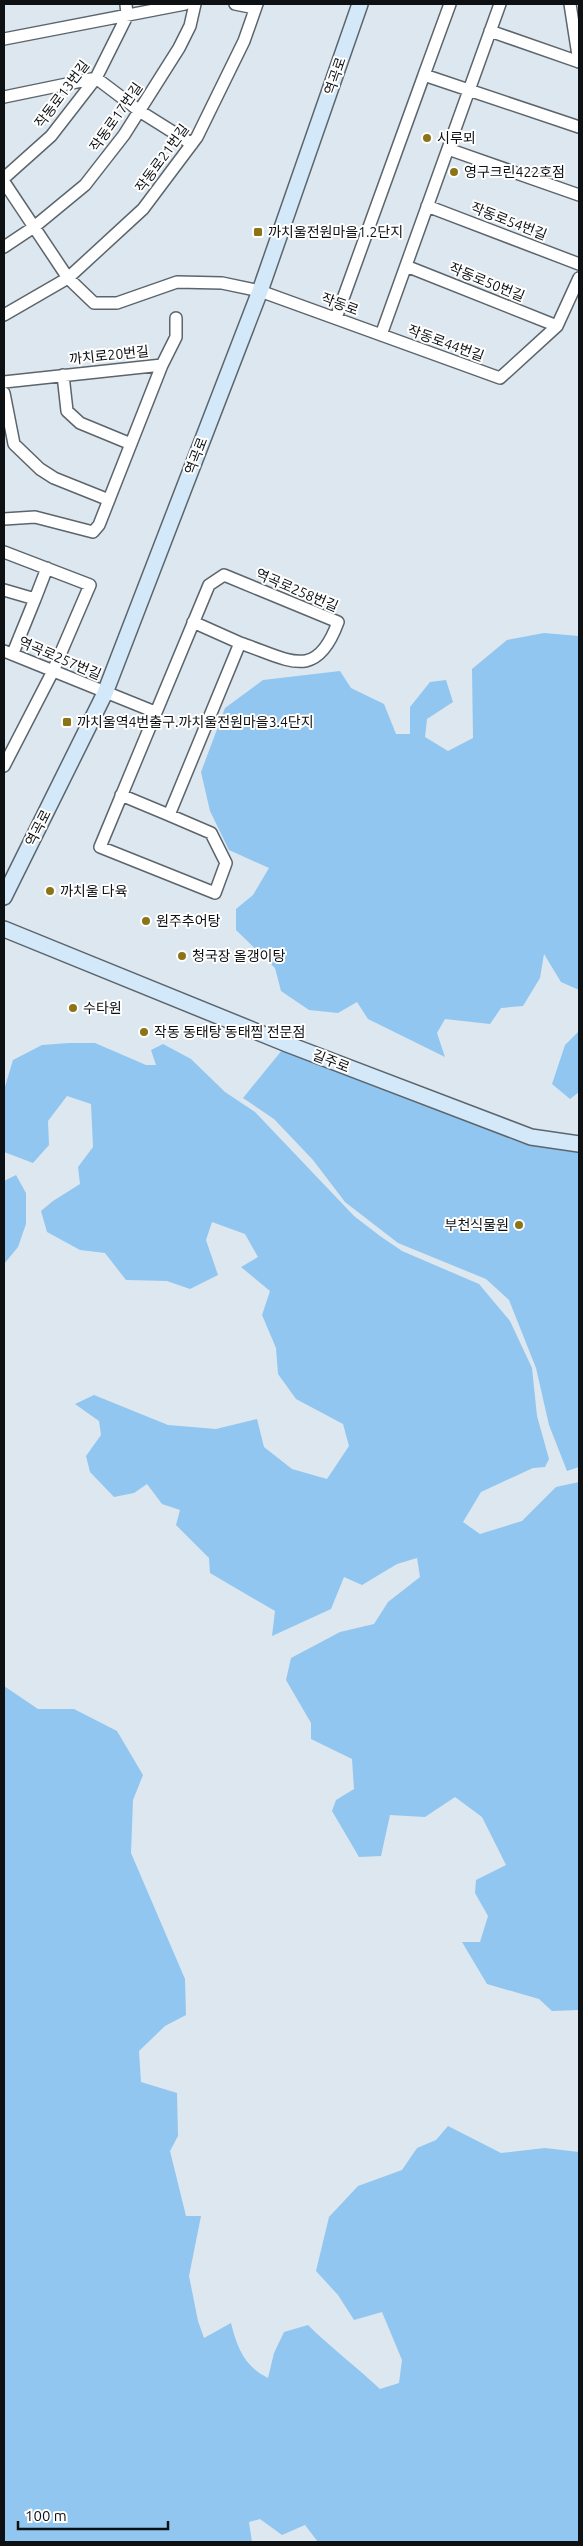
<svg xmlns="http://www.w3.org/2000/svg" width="583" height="2546" viewBox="0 0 583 2546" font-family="Ubuntu,'Noto Sans KR',sans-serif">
<rect width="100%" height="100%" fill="#dde7ef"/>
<path fill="#91c6f0" d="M544,633L579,636V990L561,982L544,954L540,978L523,1006L501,1008L490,1024L445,1019L437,1033L445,1057L368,1019L357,1002L338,1013L309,1010L281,991L275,968L236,930V909L253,895L269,868L229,850L210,811L201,772L225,708L263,680L340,671L351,688L384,704L396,734H410V707L430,682L446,680L453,702L427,719L425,737L448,751L473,738L472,669L507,640Z
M579,1031V1092L570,1099L552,1084L565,1045Z
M69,1043H95L146,1065H156L151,1050L163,1044L191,1059L225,1092L255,1112L354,1216L380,1236L402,1251L479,1284L510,1321L532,1368L537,1416L549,1459L545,1467L533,1468L481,1492L463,1522L480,1534L522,1521L556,1487L579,1482V2010L552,2011L539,1999L487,1984L462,1942H480L488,1916L475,1893L476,1880L506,1865L482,1817L455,1797L425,1817L390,1815L381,1856L359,1857L332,1811L336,1800L354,1789L352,1759L311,1739V1723L286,1680L291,1658L340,1632L374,1624L388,1602L420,1577L417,1558L397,1564L362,1585L344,1577L331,1609L272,1636L275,1611L210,1573L209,1558L176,1525L180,1510L162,1504L147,1484L134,1493L114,1497L90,1472L86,1456L101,1435L99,1421L75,1404L94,1395L168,1425L216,1429L257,1419L264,1447L292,1469L327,1479L349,1446L343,1424L296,1399L278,1374L276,1348L262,1315L270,1291L241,1267L258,1257L245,1234L212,1222L206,1240L218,1275L190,1289L167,1281L126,1280L105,1253L80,1250L47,1232L41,1211L53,1201L80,1184L78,1167L93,1147L91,1104L67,1096L48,1121L49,1145L33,1163L4,1152V1090L13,1060L42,1045Z
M287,1044L531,1137L579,1144V1467L567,1471L549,1425L536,1368L509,1300L486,1279L398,1243L345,1202L313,1160L274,1119L243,1098Z
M16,1175L26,1193V1224L18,1247L4,1264V1181Z
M4,1686L38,1709H74L117,1731L143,1775L133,1800L131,1853L185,1979L186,2015L165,2026L139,2051L141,2082L177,2093L178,2136L170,2151L186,2216H201L189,2276L198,2321L204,2338L231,2323C237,2348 245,2367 268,2378L274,2353L284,2332L308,2325C331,2348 357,2367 380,2389L399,2383L402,2360L382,2312L354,2320L338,2295L316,2271L329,2217L358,2186L402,2170L417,2148L436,2140L448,2126L501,2153L545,2148L579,2152V2542H318L305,2525L282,2535L260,2519L249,2522L252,2542H4Z"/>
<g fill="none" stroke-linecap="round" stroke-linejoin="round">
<g stroke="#5c656c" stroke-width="14">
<path id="street" d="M235,4L255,8
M450,4L424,75L579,127
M570,4L579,62
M490,31L579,62
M4,39L185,4
M4,97L96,78L141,112L192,144
M448,149L579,195
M4,178L51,136L96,78L127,16L126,4
M4,182L68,278L94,303H117L177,282L222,283L260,291L500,378L557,326L579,278
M427,206L579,264
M4,247L34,227L85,185L124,135L179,48L190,26L195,4
M406,266L557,326
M4,315L68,278L143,209L197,137L244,41L257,4
M336,318L424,75
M381,335L500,4
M63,375L67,411L80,423L131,444
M4,382L162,365
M4,393L14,444L40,469L54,478L109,500
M4,519L35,517L93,532L99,525L162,365L176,337V318
M4,552L90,585L53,671L4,766
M224,575L338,622C316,683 288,659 240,643L169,815L211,833L226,863L215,893L100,847L209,585Z
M4,590L35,599L13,653
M35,599L47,568
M193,622L240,643
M4,651L155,712
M121,795L169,815"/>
</g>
<g stroke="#5c656c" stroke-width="18">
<path id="secondary" d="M4,897L105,693L260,291L360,4
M4,929L287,1044L531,1137L579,1144"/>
</g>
<use href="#street" stroke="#fff" stroke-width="11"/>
<use href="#secondary" stroke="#d3e8f9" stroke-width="15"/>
</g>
<g fill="#8b7316" stroke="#fff" stroke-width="2">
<circle cx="427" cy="138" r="5"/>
<circle cx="454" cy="172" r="5"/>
<rect x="253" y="227" width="10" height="10" rx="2.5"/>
<rect x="62" y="717" width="10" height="10" rx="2.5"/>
<circle cx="50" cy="891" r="5"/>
<circle cx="146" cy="921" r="5"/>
<circle cx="182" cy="956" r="5"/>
<circle cx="73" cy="1008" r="5"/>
<circle cx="144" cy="1032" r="5"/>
<circle cx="519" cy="1225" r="5"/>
</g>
<g text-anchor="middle" stroke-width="4" stroke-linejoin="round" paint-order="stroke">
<g font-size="14" fill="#0e1114" stroke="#fff">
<text transform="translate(335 76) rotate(-71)" y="5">역곡로</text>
<text transform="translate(62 94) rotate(-53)" y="5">작동로13번길</text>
<text transform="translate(116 117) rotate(-55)" y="5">작동로17번길</text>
<text transform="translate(162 158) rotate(-54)" y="5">작동로21번길</text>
<text transform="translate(509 221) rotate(21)" y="5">작동로54번길</text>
<text transform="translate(487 282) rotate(22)" y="5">작동로50번길</text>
<text transform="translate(340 304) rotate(20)" y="5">작동로</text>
<text transform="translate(446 343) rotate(20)" y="5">작동로44번길</text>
<text transform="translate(109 355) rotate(-6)" y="5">까치로20번길</text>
<text transform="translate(196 456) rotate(-69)" y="5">역곡로</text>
<text transform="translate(297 590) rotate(23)" y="5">역곡로258번길</text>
<text transform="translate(60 658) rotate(23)" y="5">역곡로257번길</text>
<text transform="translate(38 828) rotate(-63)" y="5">역곡로</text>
<text transform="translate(331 1061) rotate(21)" y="5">길주로</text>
</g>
<g font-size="14" fill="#0e1114" stroke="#fff" text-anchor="start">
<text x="437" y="143">시루뫼</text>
<text x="464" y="177">영구크린422호점</text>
<text x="268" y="237">까치울전원마을1.2단지</text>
<text x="77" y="727">까치울역4번출구.까치울전원마을3.4단지</text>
<text x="60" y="896">까치울 다육</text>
<text x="156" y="926">원주추어탕</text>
<text x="192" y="961">청국장 올갱이탕</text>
<text x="83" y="1013">수타원</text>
<text x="154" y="1037">작동 동태탕 동태찜 전문점</text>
<text x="509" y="1230" text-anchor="end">부천식물원</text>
</g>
</g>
<rect width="583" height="2546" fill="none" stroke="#0e1114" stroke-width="10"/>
<path d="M18 2521v8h150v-8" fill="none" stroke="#0e1114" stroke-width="2.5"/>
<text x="25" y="2521" font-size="15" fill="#0e1114" stroke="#ffffff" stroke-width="4" paint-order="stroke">100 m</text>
</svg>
